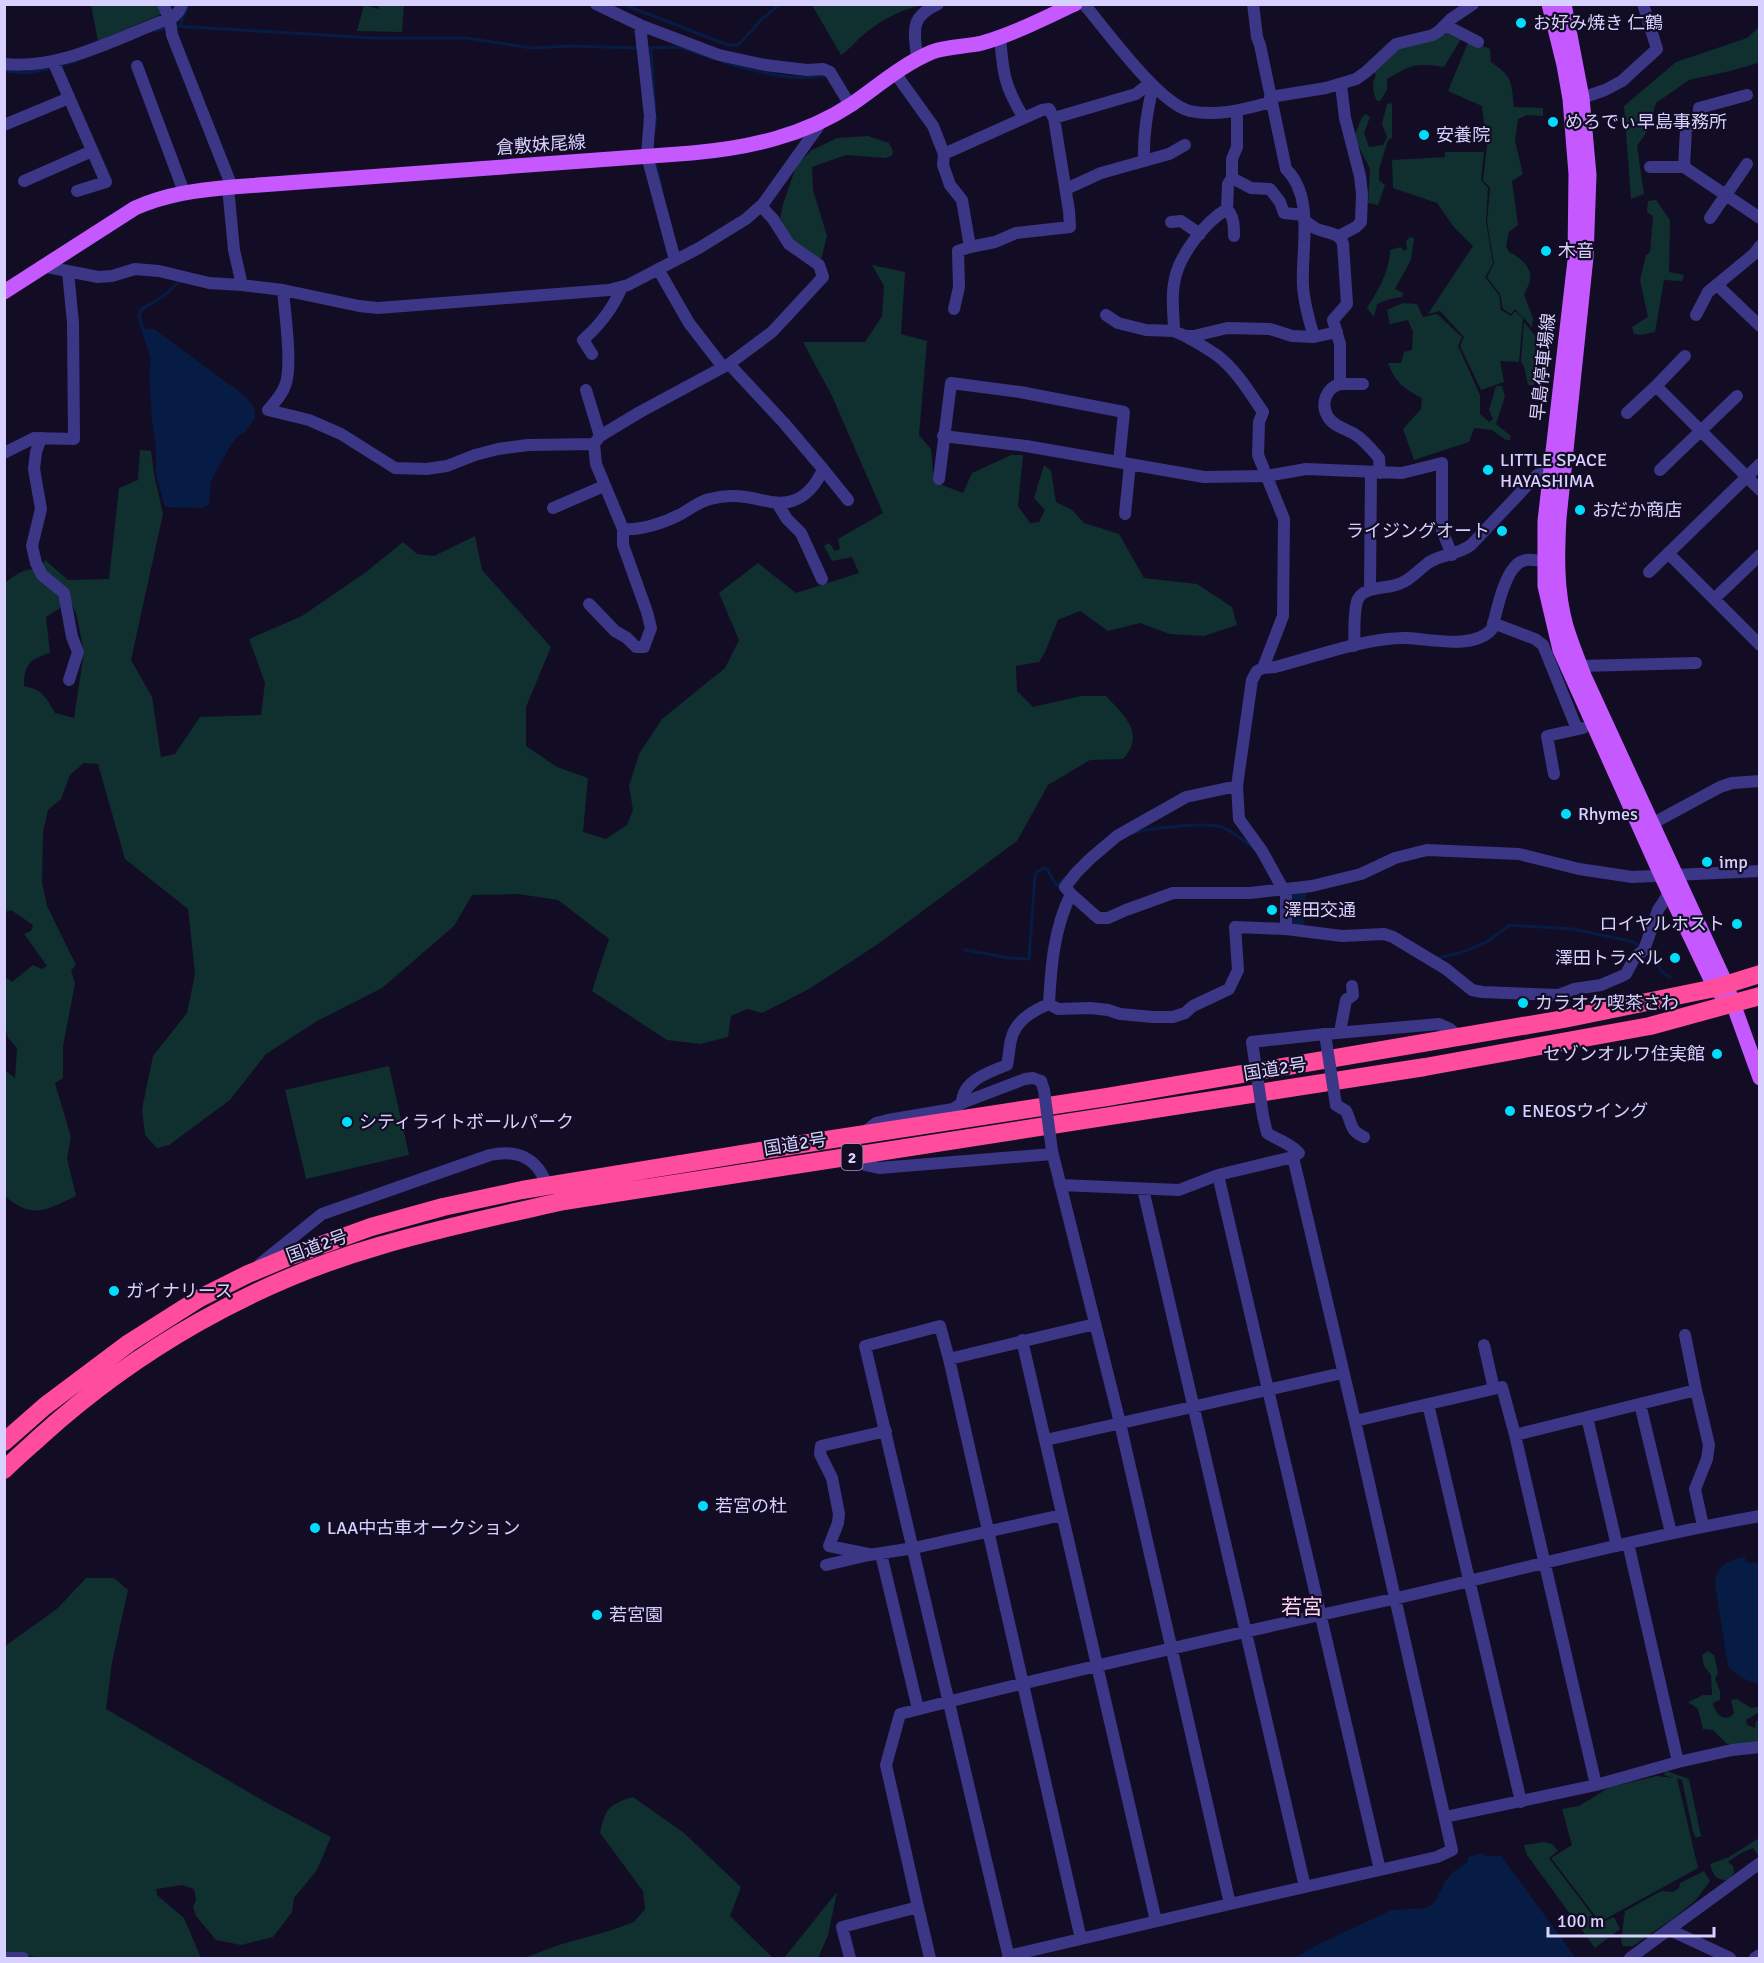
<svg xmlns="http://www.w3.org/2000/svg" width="1764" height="1963" viewBox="0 0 1764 1963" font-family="Signika,'Noto Sans JP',sans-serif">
<rect width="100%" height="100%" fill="#120d25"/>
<path fill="#102f2f" d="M917,4L918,6C898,11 878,22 862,36C855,42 849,50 841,55L812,5Z
M91,5H158L162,14L98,41Z
M364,5L378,9L379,5H404L402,32L357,31Z
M1759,27L1758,63L1730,71L1689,80L1656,103L1648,130L1637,146L1644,194L1631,199L1624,106L1676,62L1747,38Z
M1446,31L1461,39L1444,67C1414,63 1413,64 1387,79V90L1380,101H1377C1373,92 1371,84 1376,75L1373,72L1399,46Z
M1469,40L1490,49L1491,62C1513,77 1511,81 1514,107L1543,108V116L1527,115L1518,119L1515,141L1523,174L1512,181L1518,225L1509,232L1506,246L1509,252C1519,256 1533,268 1530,280C1529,285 1526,290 1524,295L1533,318L1532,327L1515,309L1511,314L1503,309L1500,294L1487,277L1494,264L1487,222L1490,188L1483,180L1487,145L1482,106L1448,91Z
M1390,103L1392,104V138L1388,140L1379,169V180L1385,185L1378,205L1368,203L1370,169L1354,137L1362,117L1366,114L1370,117L1364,133L1369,147L1383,145L1387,137L1382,124L1387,104Z
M868,136L889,143L893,151L892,156L885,158L846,155L812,167L813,190L827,236L821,260L792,241L780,218L783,204L797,164L812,150L837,138Z
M1445,152H1484L1481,180L1488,188L1486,222L1493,264L1485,277L1499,295L1501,310L1511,316L1515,311L1523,318L1519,362L1500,361L1504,382L1481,390L1460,346L1464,337L1440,311L1428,314L1473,246L1453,226L1437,203L1393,188L1392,160L1445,157Z
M1656,200L1670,220L1669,272L1684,275L1682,281L1664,280L1655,332L1641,335L1634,334L1632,327L1648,317L1640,280L1646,255L1650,252L1653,216L1647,212L1648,201Z
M1410,237L1414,238L1411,260L1395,289L1403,293L1402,297L1390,299L1377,304L1374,317L1367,308C1378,291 1390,270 1390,250L1401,247L1404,251L1407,249L1406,241Z
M872,265L905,272L901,334L927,341L919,435L931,449L934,482L963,493L972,473L1011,455H1023L1018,506L1030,523L1039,522L1045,510L1034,498L1044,465L1051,471L1056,502L1072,510L1084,523L1119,534L1144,578L1197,584L1232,607L1237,625L1204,636L1170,634L1140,623L1108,631L1080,611L1058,620L1045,652L1039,662L1016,666L1017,691L1033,707L1081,696H1106C1124,715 1146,734 1123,759L1090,760L1048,785L1017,841L878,944L809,989L762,1013L747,1009L731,1016L728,1037L700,1044L667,1040L592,991L609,939L558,900L518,894L472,895L454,926L382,988L317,1021L266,1054L230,1100L169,1145L157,1148L145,1135L142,1109L153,1056L187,1013L195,974L188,909L125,859L98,764L84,763L70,775L61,799L48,810L43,832L42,882L47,906L76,965L71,970L75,984L63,1046V1078L55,1083L71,1137L67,1158L76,1196C46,1210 33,1220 5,1196L4,1070L15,1078L17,1048L8,1038L5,1025V981L7,978L12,982L33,965L42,969L47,966L24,934L31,931L33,925L11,910L5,912V584L6,582C37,558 38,572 62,596L63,606L46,617L50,653C30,659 24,664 24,686C43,690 46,697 55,713L74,718L84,652L76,613L66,592L42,567L45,560L68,580L109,579L119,488L138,480L140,450L151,451L154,474L163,514L131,660L152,697L161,757L175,754L200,717L261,715L265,683L249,639L302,616L366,572L403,542L417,554L434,556L475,536L482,570L551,647L526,707V746L557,767L588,778L583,832L606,839L627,825L633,810L629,786L639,754L662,719L725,668L739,640L719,593L758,563L796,593L859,573L852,557L832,561L824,546L829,543L835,551L840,549L838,539L883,513L832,396L803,342H865L882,316L884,286Z
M1403,303L1417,304L1423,317L1437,314L1462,337L1458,346L1480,395V414L1489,422L1493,419L1489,410L1496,386H1502L1505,396L1496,424L1511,436L1510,440H1506L1492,430L1474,428L1469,442L1414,460L1403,429L1421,409L1422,398C1404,389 1395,382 1388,363H1401L1404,352L1412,350L1413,332L1408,320L1390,324L1387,310Z
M1524,322L1538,339L1546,360L1545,364L1538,365L1534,385H1528L1524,366L1521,362Z
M389,1066L409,1155L306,1179L285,1090Z
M86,1578H114L128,1590L112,1663L106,1709L267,1803L331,1837L317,1870L294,1898L292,1912L273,1937L241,1945L216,1940L196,1916L193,1907L196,1900L194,1889L182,1885L156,1889L157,1895L184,1918L201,1958H38L31,1956L5,1953L4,1647L58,1608Z
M1708,1651L1714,1655L1718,1673L1715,1679L1720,1691V1700L1713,1703C1715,1714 1725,1724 1734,1713L1731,1700L1737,1699L1751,1708L1758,1707L1759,1712L1746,1720L1747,1725L1755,1728L1756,1721H1759V1743L1734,1747L1726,1743L1713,1730L1703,1729L1698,1709L1688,1702L1703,1695H1712L1711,1675L1704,1666L1702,1655Z
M1666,1771L1689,1779L1701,1836L1696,1838L1693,1832L1682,1780L1677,1778L1698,1868L1600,1922L1551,1858L1572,1845L1562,1809L1579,1806L1610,1787L1657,1776L1674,1778L1664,1775Z
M633,1797L684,1833L741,1887L730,1916L773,1958H524L562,1944L609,1931L634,1922L645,1909L643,1891L600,1833C605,1808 610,1804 633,1797Z
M1759,1838V1857L1753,1848L1741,1853L1728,1862L1733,1866L1734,1873L1728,1880C1715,1880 1714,1876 1710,1864L1729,1857Z
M1544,1842L1552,1844L1558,1851L1549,1858L1599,1924L1614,1917L1620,1929L1595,1948L1527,1855L1524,1845Z
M1704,1871L1710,1881L1696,1900L1675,1917L1633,1946H1623L1621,1941L1625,1911L1661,1891L1673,1892L1679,1888L1680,1883Z
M837,1892L828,1935L818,1958H784Z"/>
<path fill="#071c44" d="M162,296L163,298L144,310L141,315L144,328L154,329L244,395L254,407L255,418L244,433L237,437L230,446L211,481L209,505L201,508L165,507L156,474V447L152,419L149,375L151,360L137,315L141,307Z
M1306,892L1304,928L1296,927L1290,921L1291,895Z
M1745,1557V1562L1759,1563V1684C1746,1681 1737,1676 1728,1666L1715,1584C1716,1567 1728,1559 1745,1557Z
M1483,1853L1485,1856H1501L1576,1958H1294L1323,1942L1392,1910L1426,1908L1435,1902L1445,1882L1452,1873L1468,1862V1857Z"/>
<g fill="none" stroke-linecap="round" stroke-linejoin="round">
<path stroke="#071c44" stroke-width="3" d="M622,4L728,45H738L762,19L780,4
M180,25L189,4
M175,26L374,38H466L531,48L571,46L638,48
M155,31L169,27
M645,48L679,47L714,59
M651,48L655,109
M723,62C756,71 793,83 826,75
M59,66L76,61
M4,71L25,73L53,68
M655,130L656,116
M656,164L661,187
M161,298L180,281
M1134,833C1151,828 1209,821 1224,828C1234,832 1243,841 1252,846
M965,950L1010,958L1029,959L1035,876L1038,871L1046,868L1057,886L1066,877
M1648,951L1663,973L1670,977
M1438,958L1463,952L1488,941L1510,925L1573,929L1634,942L1642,948"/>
<path stroke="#3b3686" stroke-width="12" d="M163,4L170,20L172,35L232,187
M596,4L640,25L719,55L765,65L807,70L823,69L830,72L850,105
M1084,4C1106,30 1159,104 1190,111C1217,117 1245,109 1271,102
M1253,4L1257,37L1260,45L1286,169C1315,197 1301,249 1303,286C1304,304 1309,320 1314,337
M640,25L650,116L647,156L675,260
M1445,25L1478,42
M1000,37C1003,73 1004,86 1024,118
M917,59C915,31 908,18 938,4
M53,61L106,182L77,191
M4,64C58,70 111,41 160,22C172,19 178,16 182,4
M137,66L184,192
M895,73L933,126L944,154L943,165L950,185L962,200L970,247
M1747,95L1699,108L1698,120L1686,129L1684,167L1760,218
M1270,97L1326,88L1356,79L1366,72L1396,44L1433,35L1439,31L1451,19L1473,4
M1582,98L1605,90L1622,81L1657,49L1643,4
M1054,118L1136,94L1150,83
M4,125L69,98
M944,154L1042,110L1049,109L1054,118L1069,211L1070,227L1016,233L995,242L970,247L958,251L959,287L954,309
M1144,161C1143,135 1147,111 1153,86
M1650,167H1684
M1232,178L1251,188L1270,189L1280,202L1284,213L1304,215
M24,181L92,151
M228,187L234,250L242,285
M1066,189L1101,173L1169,154L1185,145
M1227,209C1234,217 1234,226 1234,236
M1710,218L1747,164
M1304,220C1308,223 1312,227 1317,229C1327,233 1341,233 1343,244L1347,304L1333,320L1340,344V384C1326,388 1320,404 1328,417C1334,427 1347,429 1356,435C1365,441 1372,450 1379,458L1380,473
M1171,222L1181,221L1200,234
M1339,236L1356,227L1361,222L1362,194L1360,176L1345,118L1341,85
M42,266L98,277L112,276L135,269L159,271L209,283L242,285L283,290L359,306L378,308L609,290L628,285L699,248L746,219L763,204L823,120
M658,269L689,323L723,367
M1717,285L1760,326
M283,290C285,314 292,362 286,383C283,394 275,402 268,410L309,420L341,434L395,468L426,469L447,466L475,455L498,449L528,445L594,444
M1106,315L1118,323L1146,330L1174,331L1185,336H1194L1227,328L1270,329L1292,336L1314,337L1337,332
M1696,315L1708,292L1754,254L1760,246
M1174,331C1174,316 1171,299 1174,284C1177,257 1205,222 1227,209L1228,184L1232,178V159L1237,147V111
M1185,336C1196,342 1208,349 1218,356C1237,371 1250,393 1263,412L1259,422L1258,455L1284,519L1283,616L1263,668
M592,354L583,340C600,325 613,308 622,287
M729,364L784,423L823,469C817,483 808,496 792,501C778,506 761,499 746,497C734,495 721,496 710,499C700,501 690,509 681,514C666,522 640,531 623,529L596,464L594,444L600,436L640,412L729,364L772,332L823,277L819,265L789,244L773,219L761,206
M1340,384H1363
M1656,386L1685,356
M586,390L600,436
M1627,413L1656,386L1760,490
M943,436L1026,446L1204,477L1267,476L1306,469L1402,473L1442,463V530L1452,555
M41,438L36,452L34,469L41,509L32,546L36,563L42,575L64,593L72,637L78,652L69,680
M4,453L34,438L74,439L73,323L68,272
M823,469L848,500
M1660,470L1737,396
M939,479L951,383L1020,392L1124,412L1119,462
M777,503L787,519L801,533L822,579
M553,508L604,486
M1125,514L1130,464
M1668,553L1760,645
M1649,572L1760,464
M1370,590L1371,472
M1714,599L1760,555
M589,604L615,631L627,638L636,647H644L651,628L647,612L623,545V529
M1493,623L1535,639L1543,645L1577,729
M1354,646C1355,634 1353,609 1358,599C1364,588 1381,588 1392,586C1408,583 1416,572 1428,563C1441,554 1458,555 1471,545L1537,475L1551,468H1557
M1580,666L1696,663
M1554,774L1547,736L1583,728
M1646,827L1720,787L1732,783L1760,781
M1283,889L1262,851L1239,819L1237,786L1252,680L1257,671L1263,668L1275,667C1314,657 1367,637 1407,638C1431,639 1474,650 1492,629C1497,611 1505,563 1526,560C1532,559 1539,561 1545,561
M1286,889V929L1342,936L1384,934L1393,937L1446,969L1472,990L1482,992L1558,995L1574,989L1601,985L1622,976L1626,974L1635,957L1644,950L1658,910L1669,893
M1071,894L1065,887L1076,873L1091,858L1117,836L1186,797L1237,786
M1049,1004C1051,966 1054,928 1071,894L1098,918H1108L1126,910L1173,893H1250L1312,886L1361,874L1395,858L1427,850L1519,854L1579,869L1632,877L1760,871
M1049,1004L1058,1009L1090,1008L1108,1010L1120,1014L1153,1017H1173L1185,1013L1193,1006L1229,989L1238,970L1235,927L1286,929
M1340,1032L1346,1000L1353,995L1352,986
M1252,1042L1325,1034L1439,1024L1450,1029L1459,1037
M962,1103C962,1081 989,1072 1007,1065C1009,1057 1009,1048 1011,1040C1015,1021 1032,1011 1049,1004
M1336,1105L1346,1111C1353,1125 1349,1130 1364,1137
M1263,1116L1267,1133C1279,1141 1289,1142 1299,1153L1293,1157
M866,1131L876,1123L888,1120L953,1109L962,1103L1025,1079L1033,1078L1041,1081
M1052,1151L1120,1423L1230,1904
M850,1157L865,1165L879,1168L1052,1154
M1218,1175L1380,1870
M1143,1189L1305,1887
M260,1264L322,1214L490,1155C517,1149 538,1158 547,1186
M1685,1335L1696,1390
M1022,1340L1156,1921
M1484,1345L1494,1389
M949,1359L1081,1939
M1428,1404L1521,1802
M1640,1404L1671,1533
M1587,1417L1617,1546
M1355,1421L1502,1387L1515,1435L1596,1785
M1515,1435L1696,1390L1709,1445L1707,1459L1695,1489L1703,1526
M1046,1440L1342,1373
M1628,1543L1678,1762
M868,1554L829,1546L838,1523L839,1514L832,1478L820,1454L821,1446L886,1431
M881,1554L918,1709
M826,1565L869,1555L914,1548L1062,1515
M1445,1817L1596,1785L1678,1762L1732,1750L1760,1747
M918,1907L930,1958
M1670,1930L1730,1958
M1008,1956L1230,1904L1437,1857L1452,1850L1355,1421L1293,1157L1218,1175L1179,1190L1060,1185
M4,1958H23
M850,1958L842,1927L918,1907L886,1765L900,1714C1064,1672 1228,1635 1393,1599C1515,1571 1636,1538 1760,1516
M1009,1958L865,1346L940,1326L949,1359L1095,1324
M1630,1958L1760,1863
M1755,1958L1760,1955"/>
<path stroke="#c558ff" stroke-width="15" d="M1549,4L1564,65L1570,99L1576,174L1575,260L1545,521V586L1560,650L1662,877L1715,988L1723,996
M1564,4L1582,98L1589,175L1586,257L1559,518C1557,554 1556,591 1566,626C1571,643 1578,659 1584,676L1726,984L1760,1078
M4,292L135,208C166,194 198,190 232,187L692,153C748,148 804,136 852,104C878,86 903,64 932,52C948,46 966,47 982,43C1014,34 1044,18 1075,4"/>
<path stroke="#ff4c9d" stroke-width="18" d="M4,1442L45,1406L129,1343L200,1298L248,1274L291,1256L371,1227L443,1207L522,1190L833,1139L1107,1097L1564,1019L1715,988L1760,974
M4,1470C16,1458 29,1447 41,1436C137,1349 254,1282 379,1246C440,1228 502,1215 564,1201L1425,1067L1650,1026L1760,996"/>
<path stroke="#3b3686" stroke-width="12" d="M1325,1034L1336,1105
M1252,1042L1263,1116
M1041,1081L1044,1090L1052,1151"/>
</g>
<g fill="#00ddfc" stroke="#120d25" stroke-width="2">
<circle cx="1521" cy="23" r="6"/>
<circle cx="1553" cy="122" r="6"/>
<circle cx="1424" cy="135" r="6"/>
<circle cx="1546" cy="251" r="6"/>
<circle cx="1488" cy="470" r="6"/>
<circle cx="1580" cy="510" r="6"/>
<circle cx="1502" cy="531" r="6"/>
<circle cx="1566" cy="814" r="6"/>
<circle cx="1707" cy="862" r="6"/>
<circle cx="1272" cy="910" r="6"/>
<circle cx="1737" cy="924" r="6"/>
<circle cx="1675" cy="958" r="6"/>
<circle cx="1523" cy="1003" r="6"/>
<circle cx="1717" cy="1054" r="6"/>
<circle cx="1510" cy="1111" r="6"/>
<circle cx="347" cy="1122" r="6"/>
<circle cx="114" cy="1291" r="6"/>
<circle cx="703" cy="1506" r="6"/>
<circle cx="315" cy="1528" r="6"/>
<circle cx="597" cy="1615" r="6"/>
</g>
<g text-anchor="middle" stroke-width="4.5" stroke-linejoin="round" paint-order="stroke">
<rect fill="#120d25" stroke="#9d96be" stroke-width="1.5" x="841.5" y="1144" width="21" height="26" rx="4.5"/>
<g font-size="16" font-weight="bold" fill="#d8d1ff">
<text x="852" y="1163">2</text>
</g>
<g font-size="18" fill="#d8d1ff" stroke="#120d25" text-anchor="start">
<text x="1533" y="29">お好み焼き 仁鶴</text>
<text x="1565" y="128">めろでぃ早島事務所</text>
<text x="1436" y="141">安養院</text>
<text x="1558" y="257">木音</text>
<text x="1500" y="466">LITTLE SPACE<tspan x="1500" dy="21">HAYASHIMA</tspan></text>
<text x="1592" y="516">おだか商店</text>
<text x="1490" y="537" text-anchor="end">ライジングオート</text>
<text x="1578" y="820">Rhymes</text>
<text x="1719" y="868">imp</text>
<text x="1284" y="916">澤田交通</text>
<text x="1725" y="930" text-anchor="end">ロイヤルホスト</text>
<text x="1663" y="964" text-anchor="end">澤田トラベル</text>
<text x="1535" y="1009">カラオケ喫茶さわ</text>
<text x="1705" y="1060" text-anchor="end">セゾンオルワ住実館</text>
<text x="1522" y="1117">ENEOSウイング</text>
<text x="359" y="1128">シティライトボールパーク</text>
<text x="126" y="1297">ガイナリース</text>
<text x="715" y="1512">若宮の杜</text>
<text x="327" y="1534">LAA中古車オークション</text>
<text x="609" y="1621">若宮園</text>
</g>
<g font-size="18" fill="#d8d1ff" stroke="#120d25">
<text transform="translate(541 145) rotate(-4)" y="6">倉敷妹尾線</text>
<text transform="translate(1543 367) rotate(-84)" y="6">早島停車場線</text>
<text transform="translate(1275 1069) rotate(-9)" y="6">国道2号</text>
<text transform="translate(795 1144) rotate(-9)" y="6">国道2号</text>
<text transform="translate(317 1246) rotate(-20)" y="6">国道2号</text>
</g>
<g font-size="21" fill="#ffd3ee" stroke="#120d25">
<text x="1302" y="1614">若宮</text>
</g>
</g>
<rect width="1764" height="1963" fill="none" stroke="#d8d1ff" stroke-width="12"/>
<path d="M1548 1927v9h166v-9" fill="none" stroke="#d8d1ff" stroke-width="3"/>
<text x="1557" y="1927" font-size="18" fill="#d8d1ff" stroke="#120d25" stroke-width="4.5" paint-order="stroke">100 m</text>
</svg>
